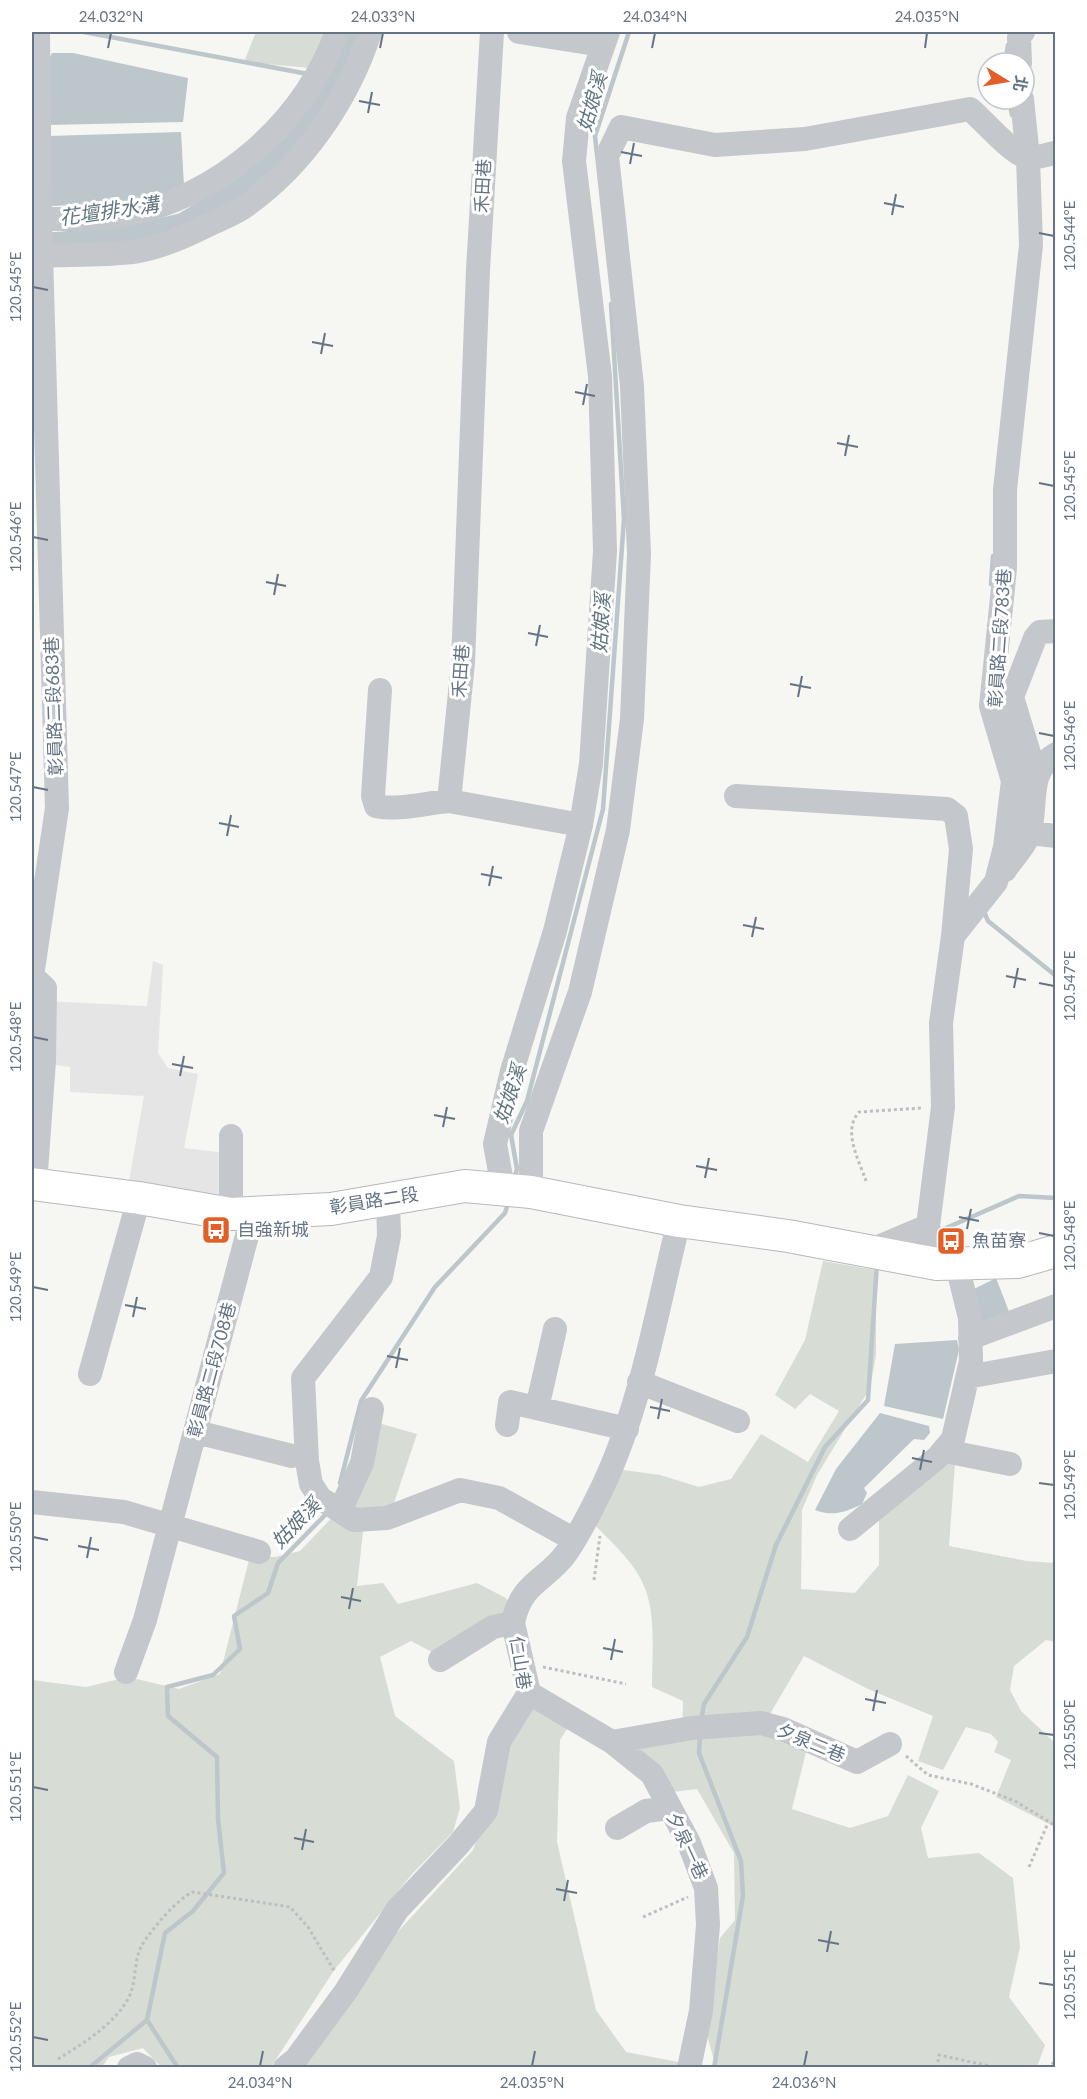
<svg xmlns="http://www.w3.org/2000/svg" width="1087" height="2099" viewBox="0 0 1087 2099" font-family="Lato,'Noto Sans TC',sans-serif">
<rect width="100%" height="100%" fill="#f6f6f3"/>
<path fill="#e4e5e4" d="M153,961L163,965L158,1053L168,1068L198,1074L184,1148L226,1153L219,1212L126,1198L144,1096L70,1092V1067L35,1062L44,1001L147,1006Z"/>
<path fill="#d7ddd4" d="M256,32H326L310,68L244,62Z
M823,1261L876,1270V1355L870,1388L817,1475L802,1510L801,1589L855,1593L879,1565V1515L933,1461L955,1464L949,1546L1027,1561L1055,1563V1642L1046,1640L1014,1666L1010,1690L1021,1711L1055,1743V1827L996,1797L1011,1760L994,1752L998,1742L991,1734L966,1727L943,1770L918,1761L933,1716L868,1689L804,1656L759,1733L807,1748L792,1809L850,1828L888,1816L908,1775L939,1791L921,1828L928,1858L979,1853L1013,1878L1020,1947L1009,1997L1045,2045L1037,2067H716L706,2032L720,1938L735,1920L734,1853L697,1789L656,1794L633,1740L682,1734L683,1701L652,1687C652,1657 656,1620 646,1591C637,1564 611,1542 592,1522L616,1469L660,1475L699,1487L731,1479L761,1434L808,1462L839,1411L810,1394L795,1409L775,1395L805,1340Z
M371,1421L417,1434L394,1503L363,1532L357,1586L383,1583L398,1604L477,1583L506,1598L514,1614L436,1654L411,1641L380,1657L395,1716L454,1761L460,1808L453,1832L412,1874L335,1969L271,2067H161L143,2048L109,2057L102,2067L32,2068V1680L86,1687L128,1677L179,1689L220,1674L250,1556L275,1557L300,1551L342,1507Z
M545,1695L579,1710L560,1740L557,1842L596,2010L626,2052L678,2062L679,2067L302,2068L371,1961L473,1850L518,1715Z"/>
<path fill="#bcc6cb" d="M52,53H73L188,78L183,122L48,125L47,63Z
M181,132L184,186L129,203L51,206L49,136Z
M996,1278L1010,1314L980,1327L970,1291Z
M957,1340L959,1350L943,1419L884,1406L895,1344Z
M880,1413L929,1426L930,1433L924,1440L914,1439L864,1488L867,1493L862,1504C846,1512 833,1517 815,1510L836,1469Z"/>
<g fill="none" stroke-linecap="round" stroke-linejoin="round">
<path stroke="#bcc6cb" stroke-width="4.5" d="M84,32L308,74
M1005,63L1008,45
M323,76L337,79
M1009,99L1012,115
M597,155L595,136L629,32
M991,584L993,556
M983,909L988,921L1056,976
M514,1180L517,1169L511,1135L527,1101L603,809L624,519L611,304
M937,1232L1019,1196L1056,1198
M340,1483L361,1401L435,1287L505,1213L509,1200
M701,1721L704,1704L747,1637L776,1545L825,1447L868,1400L877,1263
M700,1736L699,1753L741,1861L743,1896L714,2068
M147,2020L178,2068
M89,2068L147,2020L165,1933L193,1911L224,1873L218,1819L217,1757L168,1716L167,1687L213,1675L240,1649L234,1616L268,1593L278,1563L328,1512"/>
<path stroke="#bcc6cb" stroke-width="16" d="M32,242L128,234L182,221L238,188L292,142L337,79L353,32"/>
<g stroke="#b5b9bd" stroke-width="34">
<path id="major" d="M32,1184L139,1198L231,1214L331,1209L465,1186L531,1192L679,1221L788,1236L937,1264L1018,1262L1056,1251"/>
</g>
<path stroke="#bcbec0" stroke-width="3" stroke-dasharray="3 3" stroke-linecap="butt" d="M866,1181C859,1160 842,1131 859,1112L922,1108
M594,1580L600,1536
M543,1667L626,1684
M906,1756L928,1775L971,1784L1015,1801L1056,1826
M1029,1867L1048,1823
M643,1917L688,1897
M58,2059C84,2043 113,2025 128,1999C137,1983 133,1961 142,1945C151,1930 178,1898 193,1892L290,1907L308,1927L335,1972
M937,2068L939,2055L999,2068
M1047,2068L1056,2061"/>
<path stroke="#c4c7cb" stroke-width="24" d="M492,32L478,270L463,663L449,801L581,825
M519,32L589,43
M1020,63L1019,37L1023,32
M32,219C61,218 94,221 123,216C220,196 303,124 337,32
M32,256C64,254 99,256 132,252C157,249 182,238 204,227C216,221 230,216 241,209C302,168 348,100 370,32
M380,690L373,796L376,806C397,811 425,803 449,801
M1036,776L1012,697L1035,638L1040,632L1056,631
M736,796L947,809L956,816L961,849L953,936
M1030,833L1056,836
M1005,870C1012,859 1027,844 1030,831C1037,804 1027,771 1056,754
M35,1185L44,1061L45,988L32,976L57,808L40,219L38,33
M503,1188L495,1144L512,1071L555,931L581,825L591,764L605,551L600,376L574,161L578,118L608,32
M531,1192V1131L580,992L618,830L632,719L639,554L632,386L607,156L621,127L715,145L805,139L970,109C983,120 1013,155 1027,157C1035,159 1047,154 1056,153
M388,1199L389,1236L381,1277L303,1378L307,1461L311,1484L320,1498L354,1520L387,1518L460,1490L499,1498L573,1539
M231,1214V1136
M871,1250L928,1226
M937,1264L928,1226L943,1107L941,1023L953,936L996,882L1005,847L1013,781L991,706L1005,568V490L1031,245L1028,158L1022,99
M970,1338L1056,1306
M90,1374L139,1198
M967,1377L1056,1361
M639,1382L738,1421
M537,1408L555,1329
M507,1425L510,1402L627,1429
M196,1432L292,1456
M945,1451L1010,1464
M32,1502L124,1512L259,1552
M340,1511L362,1463L372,1409
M850,1529L938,1457L953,1439L971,1361L970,1318L957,1265
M440,1660L493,1627L513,1623
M126,1672L145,1620L253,1213
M529,1693L612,1742L652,1774L689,1843L706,1888L708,1925L701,2011L689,2068
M612,1742L692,1728L761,1723L783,1729L857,1762L890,1744
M617,1828L646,1811L670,1808
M129,2068L137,2064L145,2068
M285,2068L296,2059L346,1991L397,1910L459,1844L486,1811L499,1742L529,1693L513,1623C521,1581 547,1581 567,1552C581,1531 593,1507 604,1484C642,1402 657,1309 679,1221"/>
<use href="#major" stroke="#fff" stroke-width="32"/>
</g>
<path fill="none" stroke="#657484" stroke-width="2" d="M108,48L111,33M380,48L383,33M652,48L655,33M925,48L927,33M359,101L380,105M368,113L372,92M621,152L642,156M630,164L634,143M884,203L904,207M892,215L896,194M1039,233L1054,236M33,287L48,290M312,342L333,346M321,354L325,333M575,392L595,396M583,405L587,384M837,443L858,447M845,456L849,435M1039,483L1054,486M33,537L48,540M266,582L286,586M274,595L278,574M528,633L548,637M536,646L540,625M790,684L811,688M798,697L802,676M1039,733L1054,736M33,787L48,790M219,823L239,827M227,836L231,815M481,874L502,878M489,886L493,866M743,925L764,929M752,937L756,917M1006,976L1026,980M1039,983L1054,986M1014,988L1018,968M33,1037L48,1040M172,1064L193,1068M180,1076L184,1056M434,1115L455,1119M443,1127L447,1107M696,1166L717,1170M705,1178L709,1158M959,1217L979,1221M967,1229L971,1209M1039,1233L1054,1236M33,1287L48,1290M125,1305L146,1309M133,1317L137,1297M387,1356L408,1360M396,1368L400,1348M650,1407L670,1411M658,1419L662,1399M912,1458L932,1462M920,1470L924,1450M1039,1483L1054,1485M33,1537L48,1540M78,1546L99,1550M87,1558L91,1537M341,1597L361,1601M349,1609L353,1588M603,1648L623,1652M611,1660L615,1639M865,1699L886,1703M873,1711L877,1690M1039,1733L1054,1735M33,1787L48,1790M294,1838L314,1842M302,1850L306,1829M556,1889L577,1893M564,1901L568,1880M818,1940L839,1944M827,1952L831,1931M1039,1983L1054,1985M33,2037L48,2040M260,2066L263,2051M532,2066L535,2051M804,2066L807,2051"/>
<defs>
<g id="bus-square" transform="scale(1.5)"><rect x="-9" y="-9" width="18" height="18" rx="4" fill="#e26027" stroke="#fff"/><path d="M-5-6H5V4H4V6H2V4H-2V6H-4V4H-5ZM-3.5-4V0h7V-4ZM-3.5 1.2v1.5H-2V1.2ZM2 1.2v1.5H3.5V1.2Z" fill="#fff"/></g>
</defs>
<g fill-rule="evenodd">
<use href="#bus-square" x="216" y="1230"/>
<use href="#bus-square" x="951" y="1241"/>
</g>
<g text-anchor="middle" stroke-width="6" stroke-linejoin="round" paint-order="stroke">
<g font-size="18" fill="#657484" stroke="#fff">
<text transform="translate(483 186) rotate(-87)" y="6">禾田巷</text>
<text transform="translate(1000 638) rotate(-86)" y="6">彰員路二段783巷</text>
<text transform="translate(461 671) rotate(-86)" y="6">禾田巷</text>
<text transform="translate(54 706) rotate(-92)" y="6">彰員路二段683巷</text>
<text transform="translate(374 1201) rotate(-9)" y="6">彰員路二段</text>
<text transform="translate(212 1370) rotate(-75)" y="6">彰員路二段708巷</text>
<text transform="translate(520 1663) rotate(81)" y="6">仁山巷</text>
<text transform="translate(811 1743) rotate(23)" y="6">夕泉二巷</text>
<text transform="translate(687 1846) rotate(65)" y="6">夕泉一巷</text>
</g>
<g font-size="18" fill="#657484" stroke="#fff" text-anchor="start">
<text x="237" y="1236">自強新城</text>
<text x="972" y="1247">魚苗寮</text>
</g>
<g font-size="20" font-style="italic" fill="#617680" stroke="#fff">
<text transform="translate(592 102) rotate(-74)" y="7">姑娘溪</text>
<text transform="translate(109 211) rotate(-8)" y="7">花壇排水溝</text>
<text transform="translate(601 623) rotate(-86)" y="7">姑娘溪</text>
<text transform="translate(510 1094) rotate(-71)" y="7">姑娘溪</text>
<text transform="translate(296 1523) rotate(-46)" y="7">姑娘溪</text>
</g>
</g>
<rect width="1087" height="2099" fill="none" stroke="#ffffff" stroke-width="66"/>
<g transform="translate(1006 81) rotate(101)"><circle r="28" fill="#ffffff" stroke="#c1c7ce" stroke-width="1.5"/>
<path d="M0-4.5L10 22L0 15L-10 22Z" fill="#e26027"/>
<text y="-9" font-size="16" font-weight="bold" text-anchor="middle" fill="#657484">北</text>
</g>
<rect x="33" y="33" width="1021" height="2033" fill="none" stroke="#657484" stroke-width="2"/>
<g font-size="15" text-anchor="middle" fill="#657484">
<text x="111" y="22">24.032°N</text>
<text x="383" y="22">24.033°N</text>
<text x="655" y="22">24.034°N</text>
<text x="927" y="22">24.035°N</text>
<text transform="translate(1070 236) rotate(-90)" y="5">120.544°E</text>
<text transform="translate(16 287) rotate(-90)" y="5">120.545°E</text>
<text transform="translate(1070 486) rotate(-90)" y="5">120.545°E</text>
<text transform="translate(16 537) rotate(-90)" y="5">120.546°E</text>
<text transform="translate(1070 736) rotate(-90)" y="5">120.546°E</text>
<text transform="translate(16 787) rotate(-90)" y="5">120.547°E</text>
<text transform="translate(1070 986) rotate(-90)" y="5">120.547°E</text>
<text transform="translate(16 1037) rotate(-90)" y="5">120.548°E</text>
<text transform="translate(1070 1236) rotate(-90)" y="5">120.548°E</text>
<text transform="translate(16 1287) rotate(-90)" y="5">120.549°E</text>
<text transform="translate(1070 1485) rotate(-90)" y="5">120.549°E</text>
<text transform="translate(16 1537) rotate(-90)" y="5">120.550°E</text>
<text transform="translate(1070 1735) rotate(-90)" y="5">120.550°E</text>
<text transform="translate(16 1787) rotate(-90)" y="5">120.551°E</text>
<text transform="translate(1070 1985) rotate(-90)" y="5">120.551°E</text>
<text transform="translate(16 2037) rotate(-90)" y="5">120.552°E</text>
<text x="260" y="2088">24.034°N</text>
<text x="532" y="2088">24.035°N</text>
<text x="804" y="2088">24.036°N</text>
</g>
</svg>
